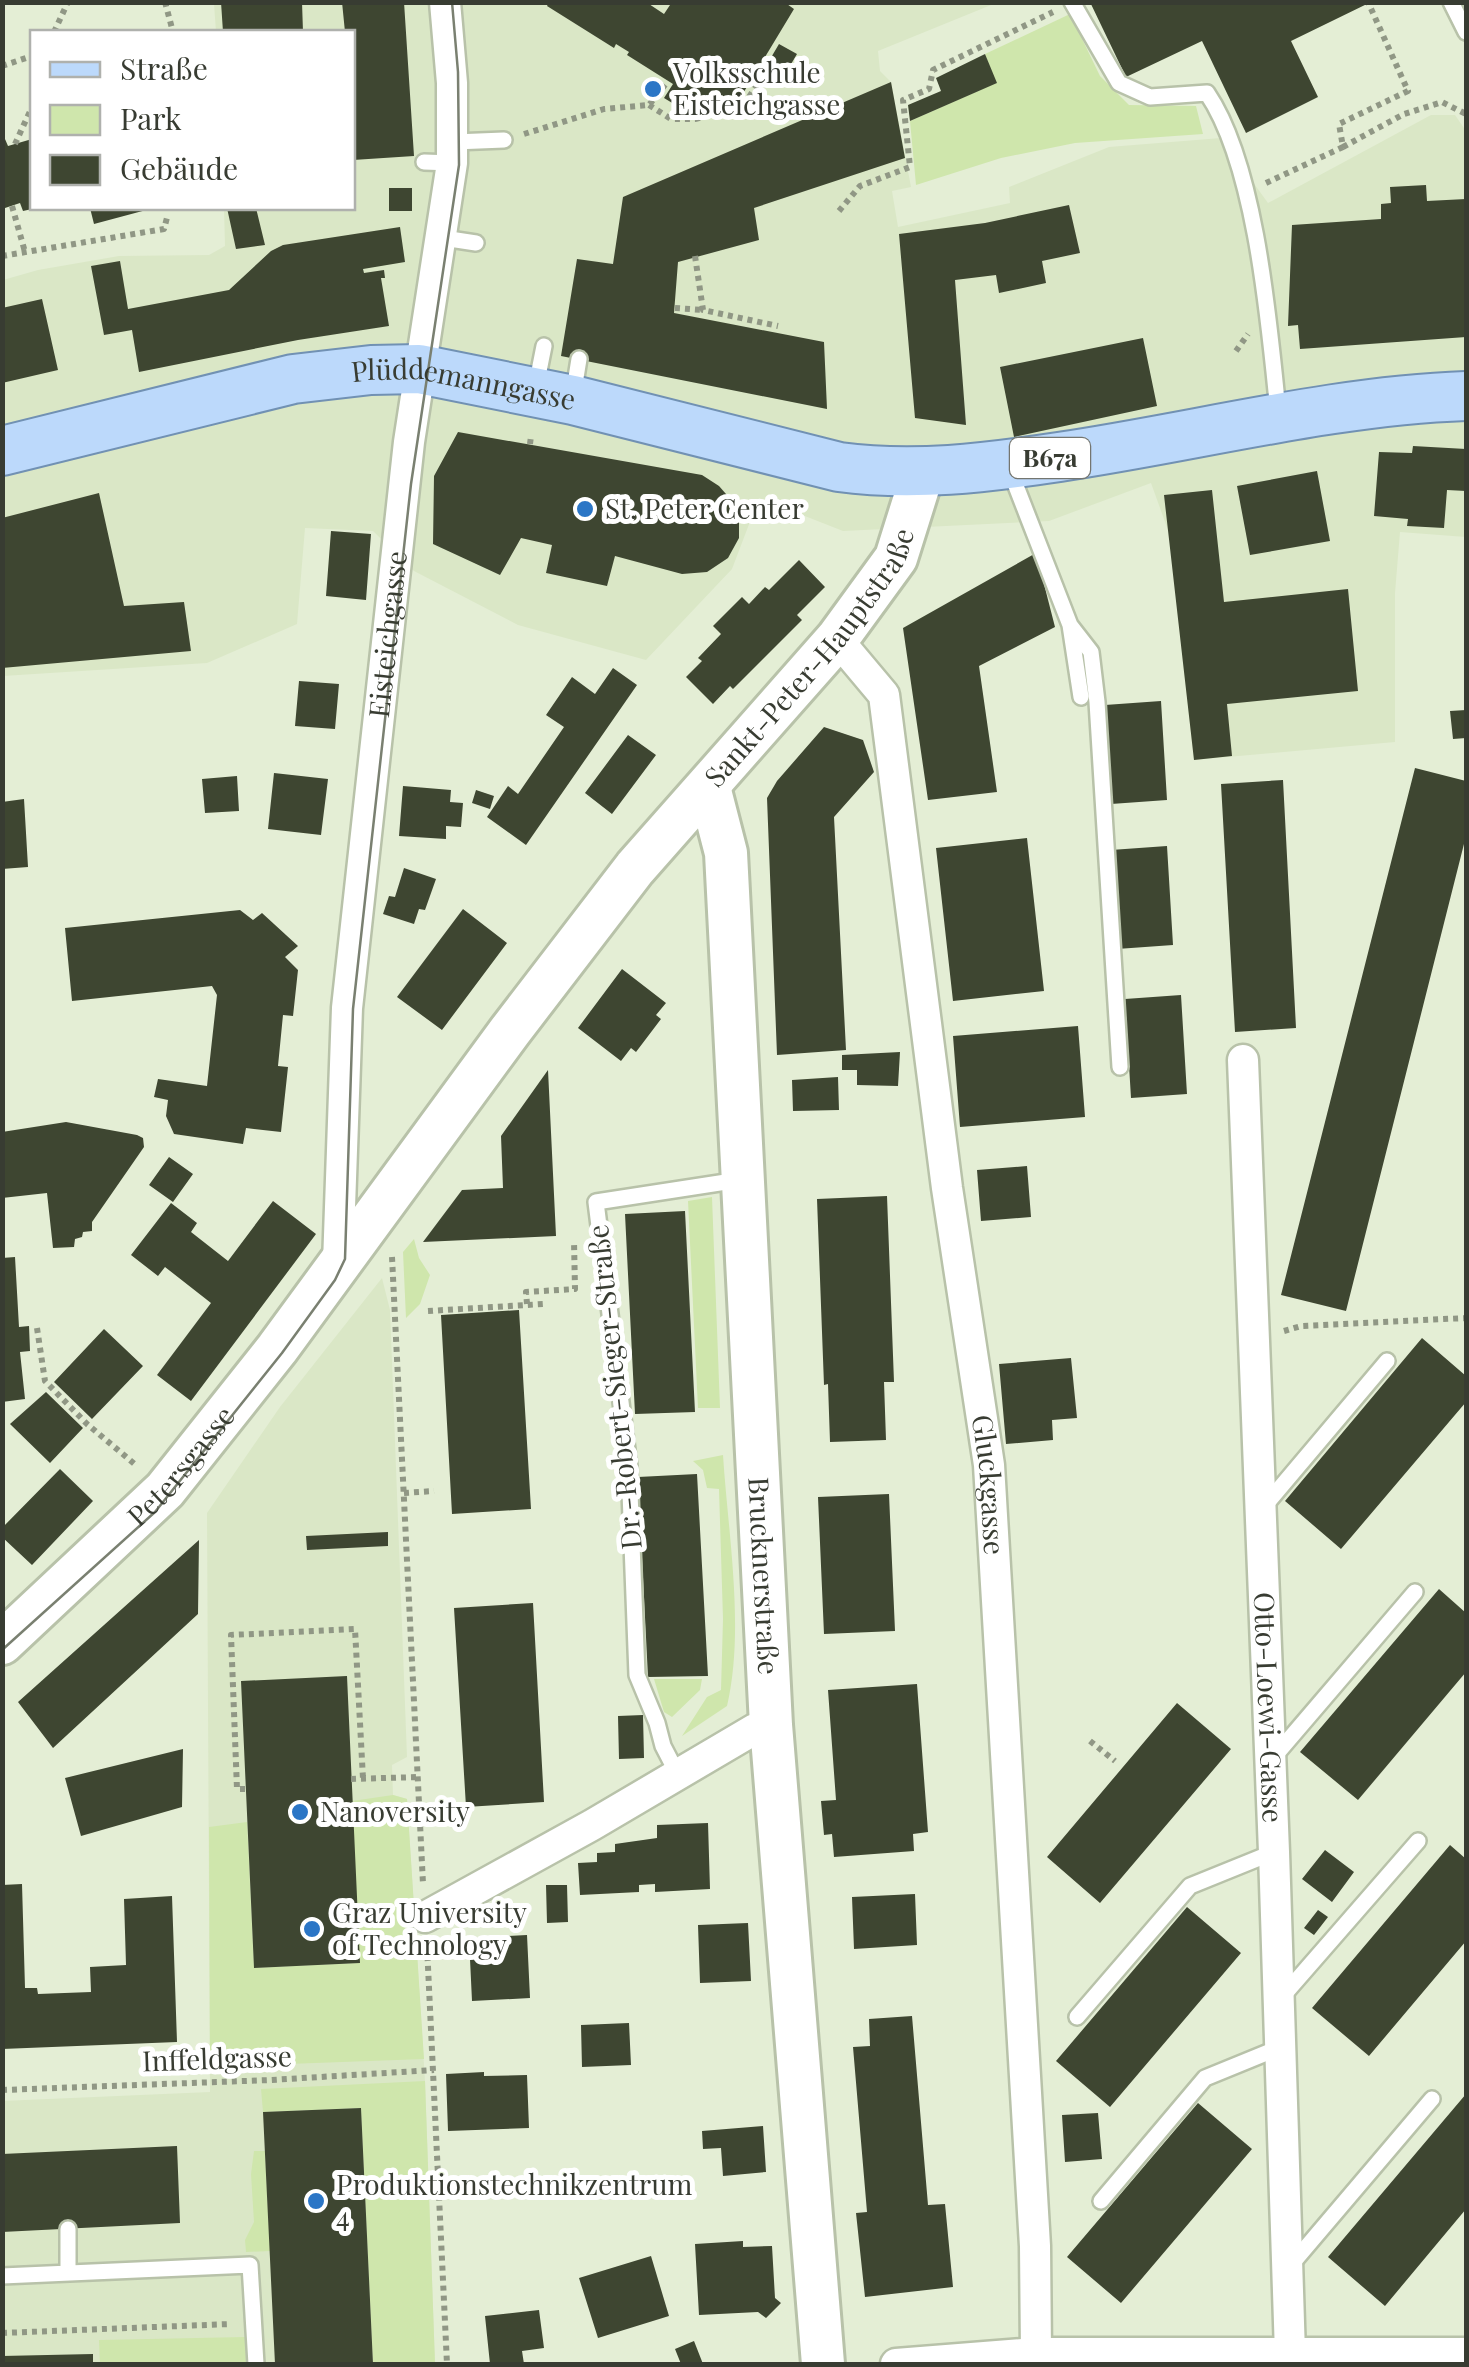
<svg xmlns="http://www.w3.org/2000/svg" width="1469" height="2367" viewBox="0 0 1469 2367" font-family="'Playfair Display',serif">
<rect width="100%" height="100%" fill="#e4eed5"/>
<path fill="#dae7c6" d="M214,3H996L878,51L880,71L891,82L911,187L892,191L898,227L1010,203L1009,187L1109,147L1221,138L1268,203L1431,115H1455L1466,131V537L1400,532L1395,593V742L1194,760L1169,533L1151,483L1049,521L843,531L759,498L732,569L646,660L518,625L414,571L373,531L305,528L297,624L207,663L3,676V280L38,270L119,256L209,255L225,246L224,208H352V32H216Z
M382,1278L390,1310L407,1757L392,1765L393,1795L407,1799L425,2081L435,2364H3L2,2101L210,2092L207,1513L280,1407Z"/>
<path fill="#cfe6ac" d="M1070,14L1100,76L1129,105L1196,106L1203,134L1075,143L1001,158L916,185L910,121L996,83L985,54Z
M712,1197L720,1408H698L688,1201Z
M414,1239L419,1258L430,1275L420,1304L406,1318L403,1252Z
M723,1455C728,1534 745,1629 727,1706L682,1736L707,1697L721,1690L723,1619L719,1489L707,1488L703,1470L693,1461Z
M654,1679H702L700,1690L672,1717L664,1712Z
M393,1795L407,1799L424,2059L210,2067L209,1827L247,1822L254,1968L359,1963L352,1801Z
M425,2081L435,2364H373L361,2108L263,2112L261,2089Z
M254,2151H265L270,2251L246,2252L245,2240L254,2222L251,2174Z
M246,2337L247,2364H100L99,2340Z"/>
<path fill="#3e4631" d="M221,2H302L303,32H223Z
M342,2H404L414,156L353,160L352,32H345Z
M549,2H646L664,14L672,2H784L794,9L739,100L692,115L664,98L673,84L627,55L629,52L616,44L614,48L547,6Z
M1090,2H1371L1291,41L1318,97L1246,133L1202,41L1126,77Z
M779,44L797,54L784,76L766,66Z
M985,54L997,83L910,121L908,105L941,91L936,78Z
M891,82L905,158L754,208L759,240L678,262L674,313L824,342L827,409L561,356L577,259L613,264L623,197Z
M2,132L8,146L32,139V209L23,211L20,203L2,209Z
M1426,185L1427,201L1466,199V337L1300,349L1298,325L1288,326L1292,225L1381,219V204L1391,203L1390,187Z
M389,188H412V211H389Z
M1069,205L1080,253L1042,261L1046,283L999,293L996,275L955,280L966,425L915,418L899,234L985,223Z
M90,208H150V209L94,224Z
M227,208H256L265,245L236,249Z
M400,227L405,262L363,269L364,273L384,270L385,278H381L389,326L298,340L139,372L132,330L104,335L91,266L120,261L128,309L229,290L271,251L283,245Z
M42,299L58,370L2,383V308Z
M1143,338L1157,406L1014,437L1000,367Z
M458,432L702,475L719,486L733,502L739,515V538L728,558L707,572L682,574L615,556L607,586L546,573L552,545L521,538L500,575L433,544L434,476Z
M1413,446L1466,449V491L1447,490L1444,528L1407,526L1408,519L1374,516L1379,452L1412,453Z
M1317,471L1330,541L1250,555L1237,486Z
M1212,490L1224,602L1348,589L1358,691L1227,704L1232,756L1194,760L1164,495Z
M99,493L124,606L184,602L191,651L2,668V518Z
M331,531L371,534L366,600L326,596Z
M1036,553L1055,627L979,666L997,792L928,800L903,628Z
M799,560L825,587L797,615L802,620L733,689L730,686L713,704L686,677L702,661L698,658L721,634L713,626L742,597L749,604L765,587L769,590Z
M613,668L637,685L526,845L487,817L508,786L518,794L564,727L546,715L572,677L595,694Z
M299,681L339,684L335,729L295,726Z
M1161,701L1167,800L1111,804L1105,705Z
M1466,710V738L1453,739L1450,711Z
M824,727L863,740L874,772L834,817L846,1050L777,1055L767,798L777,781Z
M628,735L656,755L612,814L585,793Z
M1415,768L1466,781V836L1346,1311L1281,1295Z
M274,773L328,779L321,835L268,829Z
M237,776L239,811L205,813L202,779Z
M1283,780L1296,1028L1235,1032L1221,784Z
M403,786L451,790L450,802L463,803L461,827L446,826V839L399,836Z
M476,790L494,796L490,809L472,803Z
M24,799L28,867L2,869V802Z
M1027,838L1044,991L953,1001L936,848Z
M1167,846L1173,945L1117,949L1111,850Z
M404,868L436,879L425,910L419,909L414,924L383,914L389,896L395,897Z
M463,909L507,943L442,1030L397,997Z
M240,910L253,920L262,913L298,946L285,957L298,970L293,1016L283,1015L278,1066L288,1067L281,1132L246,1128L243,1144L174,1134L166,1116L168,1100L154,1097L158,1079L207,1086L217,995L212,986L72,1001L65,928Z
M622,969L666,1003L656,1015L661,1019L636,1052L631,1048L621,1061L578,1028Z
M1181,995L1187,1094L1131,1098L1125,999Z
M1078,1026L1085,1117L960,1127L953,1036Z
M900,1052L898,1086L857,1085V1070H842V1055Z
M548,1070L556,1236L423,1242L462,1190L503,1188L501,1136Z
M838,1077L839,1110L793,1111L792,1080Z
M66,1122L137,1135L143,1138L144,1147L92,1222V1231L83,1232L82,1237L75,1239L74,1247L53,1248L47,1193L2,1198V1132Z
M169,1157L193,1174L173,1202L149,1185Z
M1027,1166L1031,1217L981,1221L977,1170Z
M887,1196L894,1382H884L886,1440L830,1442L828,1384L824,1385L817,1199Z
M273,1201L316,1234L191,1401L157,1375L211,1303L165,1267L158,1276L131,1255L171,1203L197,1223L191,1232L228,1261Z
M685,1211L695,1412L635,1414L625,1214Z
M15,1257L19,1327L29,1326L30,1351L20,1352L25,1399L2,1402V1258Z
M519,1310L531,1509L452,1514L441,1315Z
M104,1329L143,1366L92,1419L54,1382Z
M1422,1338L1466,1376V1402L1341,1549L1285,1501Z
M1071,1358L1077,1418L1052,1420L1053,1440L1006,1444L999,1364Z
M46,1392L83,1428L50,1463L10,1424Z
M60,1469L93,1501L32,1565L2,1537V1528Z
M697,1474L708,1676L648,1677L638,1477Z
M889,1494L895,1631L824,1634L818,1497Z
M388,1532V1546L307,1550L306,1536Z
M199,1540L198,1614L53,1748L18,1702Z
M1439,1589L1466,1613V1672L1358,1800L1300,1752Z
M533,1603L544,1802L466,1807L454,1608Z
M347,1676L360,1963L254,1968L241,1681Z
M917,1684L928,1832L913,1834L914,1851L834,1857L832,1834L824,1835L821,1801L836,1800L828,1690Z
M1177,1703L1231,1749L1100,1903L1047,1857Z
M643,1715L644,1758L619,1759L618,1716Z
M183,1749L182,1807L81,1836L65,1778Z
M708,1823L710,1889L655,1892V1884L639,1885V1892L580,1895L578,1863L597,1862V1853L615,1852V1844L657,1838V1825Z
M1450,1845L1466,1859V1941L1369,2056L1312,2008Z
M1325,1850L1354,1872L1332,1902L1302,1879Z
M22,1884L25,1988H37L38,1994L91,1992L90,1967L126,1965L124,1899L172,1896L177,2042L2,2049V1885Z
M546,1885H567L568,1922L547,1923Z
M915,1894L917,1945L854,1949L852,1897Z
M1187,1907L1241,1953L1110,2107L1056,2061Z
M1318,1910L1328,1917L1314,1935L1304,1928Z
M748,1923L751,1981L700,1983L698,1925Z
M527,1935L530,1998L472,2001L469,1938Z
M912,2016L928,2205L945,2204L953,2287L865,2297L856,2213L867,2212L853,2047L870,2046L869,2019Z
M629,2023L631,2065L582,2067L581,2025Z
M484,2072V2076L527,2075L529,2128L448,2131L446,2074Z
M1466,2094V2209L1385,2306L1328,2257Z
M1198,2103L1252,2149L1121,2303L1067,2257Z
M361,2108L373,2364H275L263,2112Z
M1098,2113L1102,2159L1065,2162L1062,2115Z
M763,2126L766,2172L723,2176L721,2148L703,2149L702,2131Z
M177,2146L180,2223L2,2232V2154Z
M743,2241V2247L772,2246L775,2298L781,2303L766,2318L758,2312L699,2315L695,2244Z
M651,2256L669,2316L598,2338L579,2278Z
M539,2310L544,2348L522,2351L524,2364H490L485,2316Z
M694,2341L703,2364H681L675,2349Z
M93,2354V2364H2V2356Z"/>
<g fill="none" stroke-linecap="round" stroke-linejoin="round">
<g stroke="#b8c2a9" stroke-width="20">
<path id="lane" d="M1072,2L1119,83L1150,97L1207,93C1256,165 1269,323 1278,411
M1451,2L1466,32
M454,142L504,140
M424,162L452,163
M443,238L476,243
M536,386L544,346
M573,396L579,359
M1009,468L1070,625L1081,697
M1070,625L1091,652L1097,702L1120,1067
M1263,1508L1387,1361
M1273,1758L1415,1592
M677,1773L663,1746L657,1723L637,1675L629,1466L596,1202L739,1180
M1282,1997L1418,1841
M1077,2017L1190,1886L1274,1852
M1101,2201L1205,2078L1281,2047
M1291,2265L1432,2099
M68,2273V2229
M2,2276L250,2265L256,2364"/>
</g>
<g stroke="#b8c2a9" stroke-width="35">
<g id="street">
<path id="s1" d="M837,639L884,695L947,1188L989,1465L1035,2246L1036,2353"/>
<path id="s2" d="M1243,1060L1274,1852L1290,2354"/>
<path id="s3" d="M338,1264L347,1008L409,442L452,163V83L445,2"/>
<path d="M425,1917L592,1825L755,1729L771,1725"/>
<path d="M896,2364L1036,2353H1466"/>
</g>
</g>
<g stroke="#b8c2a9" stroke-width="48">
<g id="secondary">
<path id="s4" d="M709,787L726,853L771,1725L823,2364"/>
<path id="s5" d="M2,1643L165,1490L277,1349L510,1031L635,868L837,639L896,558L923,472"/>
</g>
</g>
<g stroke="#7191b3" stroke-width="52">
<g id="primary">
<path id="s6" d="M2,451L293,379L371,370L419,369L573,400L839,467C913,477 986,468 1059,457C1195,437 1329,401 1466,396"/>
</g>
</g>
<path stroke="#909785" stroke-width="6" stroke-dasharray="5 5" stroke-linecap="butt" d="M165,2L173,32
M54,32L68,2
M2,66L32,56
M649,105L671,119H696L745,103L769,67
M524,134L604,109L649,105L668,81
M15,144L32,107
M1343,147L1404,114L1442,102L1466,114
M1266,183L1343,147L1339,124L1408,91L1368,2
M12,206L25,252
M839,211L860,186L910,167L903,100L929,89L933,70L1053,12
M2,256L164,229L168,214
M695,256L703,310L778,326
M675,308L703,310
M1236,351L1248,334
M530,444L531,436
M392,1257L423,1884
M527,1304L526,1292L575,1289L574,1241
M428,1311L543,1304
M37,1328L45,1381L87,1424L137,1466
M1284,1331L1301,1326L1466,1318
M404,1493L434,1491
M1090,1741L1115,1761
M351,1779L419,1777
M245,1789H237L231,1635L355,1629L363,1779
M427,1946L447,2364
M2,2090L271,2080L434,2070
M2,2333L231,2324"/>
<use href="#lane" stroke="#fff" stroke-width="15"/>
<use href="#street" stroke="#fff" stroke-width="30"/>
<use href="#secondary" stroke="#fff" stroke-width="42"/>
<use href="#primary" stroke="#bcd9fb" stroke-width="48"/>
<path stroke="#7a8071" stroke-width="2.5" d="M2,1650L155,1512L282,1353L335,1280L345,1259L353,1009L411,484L459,165L458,72L452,2"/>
</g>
<g fill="#2b76c6" stroke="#fff" stroke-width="4">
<circle cx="653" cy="89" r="10"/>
<circle cx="585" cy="509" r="10"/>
<circle cx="300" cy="1812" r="10"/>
<circle cx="312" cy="1929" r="10"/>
<circle cx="316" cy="2201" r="10"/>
</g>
<g text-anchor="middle" stroke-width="10" stroke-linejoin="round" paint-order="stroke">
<rect fill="#fff" stroke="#747670" stroke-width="2.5" x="1010" y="438" width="80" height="40" rx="8"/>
<g font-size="25" font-weight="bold" fill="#383c32">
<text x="1050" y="467">B67a</text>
</g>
<g font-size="28" fill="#383c32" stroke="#fff" text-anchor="start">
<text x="673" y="83">Volksschule<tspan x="673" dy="32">Eisteichgasse</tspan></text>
<text x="605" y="519">St. Peter Center</text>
<text x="320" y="1822">Nanoversity</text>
<text x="332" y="1923">Graz University<tspan x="332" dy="32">of Technology</tspan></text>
<text x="336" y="2195">Produktionstechnikzentrum<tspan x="336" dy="32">4</tspan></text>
</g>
<g font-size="28" fill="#383c32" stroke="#fff">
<text dy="10" stroke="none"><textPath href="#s6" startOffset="472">Plüddemanngasse</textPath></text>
<text dy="10" stroke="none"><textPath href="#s3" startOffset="632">Eisteichgasse</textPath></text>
<text dy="10" stroke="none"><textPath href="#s5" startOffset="1278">Sankt-Peter-Hauptstraße</textPath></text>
<text transform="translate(615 1387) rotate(-96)" y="10">Dr.-Robert-Sieger-Straße</text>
<text dy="10" stroke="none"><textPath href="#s5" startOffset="252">Petersgasse</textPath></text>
<text dy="10" stroke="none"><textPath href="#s1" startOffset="870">Gluckgasse</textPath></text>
<text dy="10" stroke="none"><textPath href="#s4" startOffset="792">Brucknerstraße</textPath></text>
<text dy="10" stroke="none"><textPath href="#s2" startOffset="648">Otto-Loewi-Gasse</textPath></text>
<text transform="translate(217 2059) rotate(-2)" y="10">Inffeldgasse</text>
</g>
</g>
<rect width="1469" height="2367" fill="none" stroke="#383c32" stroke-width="10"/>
<rect x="30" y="30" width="325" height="180" fill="#ffffff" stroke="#afb1ad" stroke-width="2.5"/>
<rect x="50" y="62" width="50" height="15" fill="#bcd9fb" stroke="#afb1ad" stroke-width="2.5"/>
<text x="120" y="80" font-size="30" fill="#383c32">Straße</text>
<rect x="50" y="105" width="50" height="30" fill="#cfe6ac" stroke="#afb1ad" stroke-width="2.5"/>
<text x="120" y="130" font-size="30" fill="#383c32">Park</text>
<rect x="50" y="155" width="50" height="30" fill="#3e4631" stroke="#afb1ad" stroke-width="2.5"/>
<text x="120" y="180" font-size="30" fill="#383c32">Gebäude</text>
</svg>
